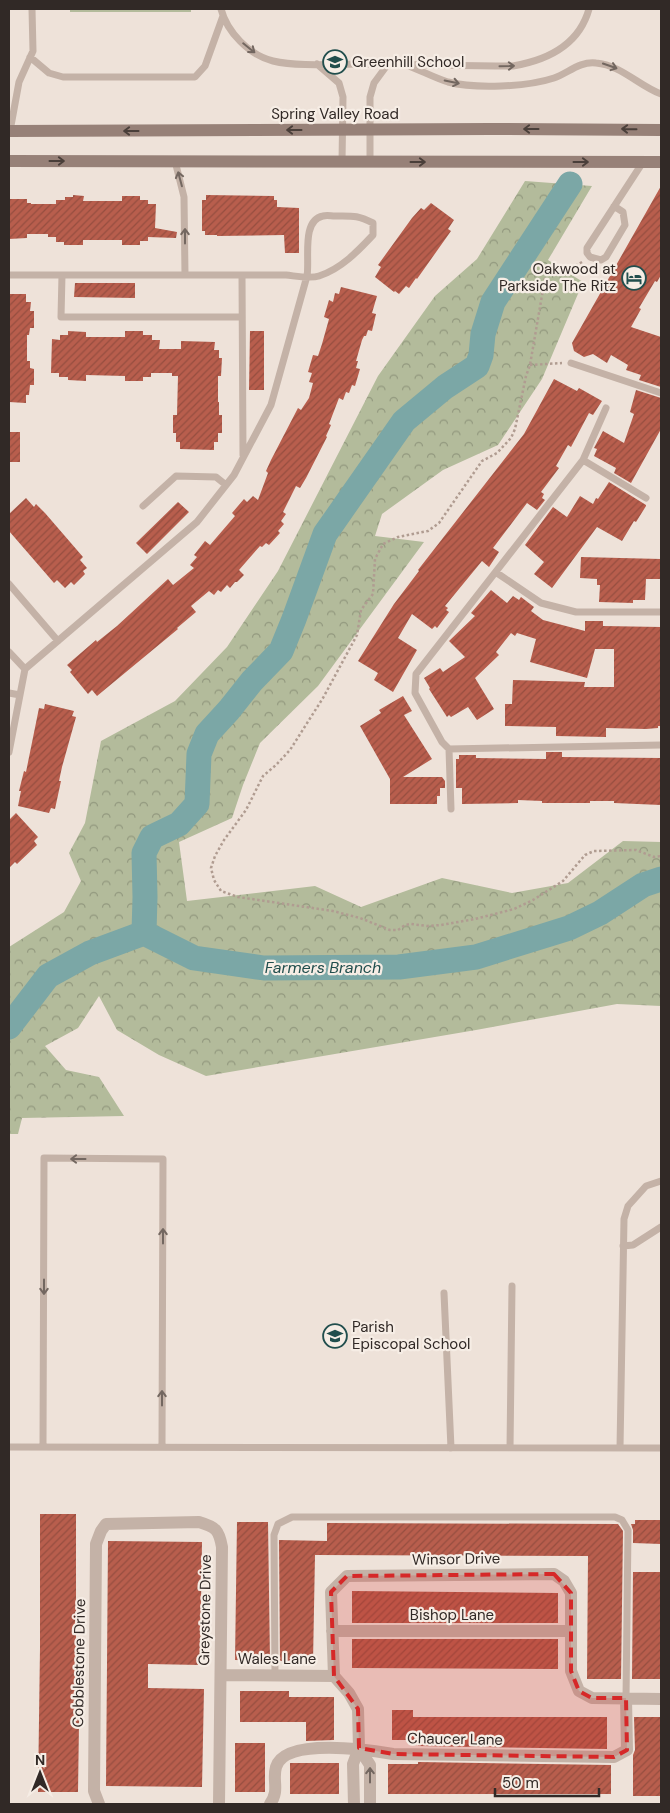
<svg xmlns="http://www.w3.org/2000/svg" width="670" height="1813" viewBox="0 0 670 1813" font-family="'DM Sans',sans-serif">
<defs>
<pattern id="forest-crowns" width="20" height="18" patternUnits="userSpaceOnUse" patternTransform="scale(1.25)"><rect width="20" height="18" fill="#b3bb9b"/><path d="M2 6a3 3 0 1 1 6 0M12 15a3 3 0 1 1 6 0" fill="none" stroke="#92987e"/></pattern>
<pattern id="building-hatch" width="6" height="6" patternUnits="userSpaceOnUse" patternTransform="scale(1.25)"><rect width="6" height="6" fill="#b85e4d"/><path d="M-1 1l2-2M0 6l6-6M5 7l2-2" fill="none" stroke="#964e40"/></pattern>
</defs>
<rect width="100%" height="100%" fill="#eee2d9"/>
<path fill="#b3bb9b" d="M70,9H191V12H70Z"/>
<path fill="url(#forest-crowns)" d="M525,181L592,186L548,260L583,282L542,379L498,445L443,470L382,514L375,536L424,542L318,686L260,743L243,785L232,818L179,842L187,901L315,886L361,907L442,878L512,893L568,883L623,841L661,842V1006L617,1004L476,1030L206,1076L159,1055L117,1030L99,996L78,1028L45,1046L66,1070L99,1077L124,1116L22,1118L18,1134H9V947L64,912L81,881L69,853L85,823L101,741L175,701L227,647L278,571L378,376L435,296L477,259Z"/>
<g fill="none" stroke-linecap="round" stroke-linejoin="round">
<path stroke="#7ba7a6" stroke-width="25" d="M144,933L145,897L144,853L152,837L179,824L197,804L199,754L207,734L229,710L252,681L281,651L294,619L325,534L404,421L445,387L477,366L481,355L483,334L493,302L570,184
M9,1027L48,976L90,953L144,933L194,958L264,968L399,967L476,957L569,928L600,913L643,885L661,879"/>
</g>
<path fill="url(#building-hatch)" d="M661,186V275L657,282L655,281L639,308L641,309L631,327L661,337V387L639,380L641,375L626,370L628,365L611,355L607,363L593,354L584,357L574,351L572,343Z
M73,195L84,196L83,201H122V196H140V200H148V204H156L155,228L177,232L176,238L148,237V241H140V245H122V240H83V245H64V242H56V237H48V234H27V238L9,239V199H27V203H31V204H56V200H65V197H73Z
M206,195L274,196V200H277V207L299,208V253H285L284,235L217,236V235H205V231H202V200H206Z
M431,203L454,220L448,229L451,231L417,279L416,278L409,288L406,286L399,294L395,291L394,292L375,277L381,267L378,265L412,218L421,208L424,210Z
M75,283H135V298L74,297Z
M341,287L377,296L372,313L376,314L372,331L368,330L366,336H364L362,340L356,361H358L356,368L360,369L355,386L352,385L349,393L346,392L343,400L339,398L329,424L331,425L326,436L327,437L306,478L300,488L296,486L283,512L286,514L281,521L284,524L278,531L280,533L269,545L266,543L262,547L260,546L239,570L244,575L237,582H235L230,588L227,585L221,592L218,590L214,595L209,591L191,606L196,612L177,628L178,629L97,696L92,690L88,694L70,672L72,670L67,665L96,640L97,642L117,626L168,579L173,585L194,568L190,565L197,557L194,555L205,541L210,545L235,516L232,513L244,499L247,502L253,496L258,500L268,473L266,471L271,460L298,408L301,410L309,398L313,383L309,382L312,373L308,372L313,355L318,356L322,344L329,319L324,317L329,300L333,302L335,293L339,294Z
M9,294H26V302H31L30,311H34V328H30L29,335H27V361H30V368L34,369V385H30L29,395H26V403L9,402Z
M68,331L86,332V337H125V331H143V335H152V340H160L159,349H181V341L215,342L214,350H219V358H222L221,376H218V402H219V415H222V433H218V442H214V450L180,449V442H176V433H173V415H177L178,376H172V373H151V377H143V381H125V376L86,375V381L68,380V377H59V373H51L52,339L60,340V335H68Z
M250,331H264V390H249Z
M554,379L577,391L579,388L602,401L593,415L589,413L571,447L568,445L556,466L559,468L541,492L544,494L542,498L545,500L537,510L527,503L493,548L499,552L489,567L482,561L445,606L448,608L446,610L449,612L437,628L435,626L432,629L412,614L398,638L417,650L393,692L374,680L378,673L358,661L394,604L419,571L418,570L524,434Z
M636,390L661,398V429L631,483L614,473L616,468L594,456L597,449L594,448L603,431L624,443L634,414L630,412Z
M9,432H20V462H9Z
M609,482L646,505V506L636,522L634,521L622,541L597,527L552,588L534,574L544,562L525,545L553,507L567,517L580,496L593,504L596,498L598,499Z
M26,498L34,507L36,504L45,513L83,557L80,560L87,568L83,571L85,574L74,585L71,582L65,588L57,580L54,583L9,531V514Z
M178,502L189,512L147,554L136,543Z
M581,557L661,559V579H646L645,600H633V603L599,602L600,585H597V579L580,578Z
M491,590L507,603L513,596L519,600L521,597L534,607L531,611L543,620L585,631V621H603V626L661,627V726H658V728L646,729L606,728V737L556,736V727L505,726V704H512L513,680L585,682L584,687H614V649H595L587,678L530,662L536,639L517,633L515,636L511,633L496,652L499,655L475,678L494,709L477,720L468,707L451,717L449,715L447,717L429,689L430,688L424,678L440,668L443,672L465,657L449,641L475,616L471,613Z
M403,696L412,711L404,715L432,759L403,777H442L445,781V788H440V796H437V804H390V779L360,726L381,713L379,710Z
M45,704L74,711L72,716L76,717L62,767L59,781H61L55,809L51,808L49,813L18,806L21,791H19L24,771L26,772L39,708L44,709Z
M546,752H562V757L661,758V805L614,803V801H590V803H542V801L518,800V803L462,804V788H456V759H459V755H476V758L546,759Z
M16,813L38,837L34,841L37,845L17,864L15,862L9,868V820Z
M40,1514H76V1655H80L78,1792H38L40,1648Z
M635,1520H661V1544L633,1543V1530L631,1524H635Z
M237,1522H268L270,1661L235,1660Z
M327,1523L618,1524L623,1531L621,1679H587L588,1556L315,1555L313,1662L280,1661L279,1540L327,1541Z
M108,1541L202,1542L200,1665L148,1664V1688L204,1689L202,1787L106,1786Z
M633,1572H661V1679H632Z
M352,1591L558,1593V1623H352Z
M352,1639H558V1669L352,1668Z
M240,1691H289V1697H334V1740L306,1741V1722H240Z
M392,1710H413V1717H607V1749L418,1746V1740H392Z
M634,1717H661V1796H633V1755L635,1750Z
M235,1743H265V1792H235Z
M418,1762L611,1765V1794H388V1764H418Z
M290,1763H339V1794H290Z"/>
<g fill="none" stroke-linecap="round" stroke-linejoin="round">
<path stroke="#b09c91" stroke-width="2.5" stroke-dasharray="2.5 2.5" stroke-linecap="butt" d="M582,262L570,269L552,268L546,272L530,365L526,376L515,429L511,438L497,453L482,461L439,523L428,531L398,537L383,544L375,559L373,594L361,610L357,635L323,698L290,750L276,765L263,776L246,810L224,840L215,856L211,868L214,880L221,891L238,897L333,911L360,918L390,930H398L405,925L411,924L427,926L441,925L475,919L514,909L533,900L563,881L585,855L594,851L636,850L654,857L661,856
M530,365L562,363"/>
<path stroke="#c4b2a7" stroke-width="7" d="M221,9C227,32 249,55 273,61C298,67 334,64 361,64C411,64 462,66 513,66C548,60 579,45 589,9
M30,57L49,73L63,77H195L205,66L223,16
M317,64L339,83L343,97L342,162
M409,66C422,71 435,78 448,82C475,89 527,87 554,78C568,73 580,61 596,63C621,65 639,86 661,94
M10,131L19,82L33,51L32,9
M175,161L184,197L185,275
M370,162V97L374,83L388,64
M614,206L623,212L625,225L606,257L601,260L590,257L587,253V248L643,162
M9,275H286C296,276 310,279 319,276C341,269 358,251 373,235V223C357,215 353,216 335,216C331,216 327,215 323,216C301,220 310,260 307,276L271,405L234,475L197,522L25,669
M62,275L61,317H242
M242,275L243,455
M571,363L661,393
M606,408L583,460L416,674L415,693L442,742L449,749L661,745
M583,460L646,498
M143,506L176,476L216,477L226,485
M497,573L541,603L576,612H661
M9,584L58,641
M9,652L25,669L9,752
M9,693L20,695
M449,749L451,809
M623,1246L633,1245L661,1227
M444,1293L451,1448
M9,1447L661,1448
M43,1447L44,1158L163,1159L162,1447
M510,1448L512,1286
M620,1448L624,1219L628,1206L646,1186L661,1181
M275,1675L274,1535L278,1524L292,1517H615L622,1520L628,1530L626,1698"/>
<path stroke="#c4b2a7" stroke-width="12" d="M332,1631H571
M221,1675L334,1676
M359,1748L370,1765V1804
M99,1804L94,1791L96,1544L101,1531L106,1524L199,1522C216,1527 219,1530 222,1547L219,1804
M270,1804C280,1790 272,1781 276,1767C285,1737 370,1750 393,1754L614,1757L627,1750L626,1698
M354,1804L353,1764L359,1748L358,1709L349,1693L334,1676L331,1592L347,1576L554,1574L564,1581L571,1593V1671L579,1691L592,1698L661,1699"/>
<path stroke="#978178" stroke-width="12" d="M9,131L490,129L661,130
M9,161L661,162"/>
</g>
<defs><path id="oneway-shaft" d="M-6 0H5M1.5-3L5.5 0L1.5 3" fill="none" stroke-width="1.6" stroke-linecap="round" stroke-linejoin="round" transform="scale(1.25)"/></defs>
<g stroke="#736760">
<use href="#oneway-shaft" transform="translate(249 48) rotate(39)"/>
<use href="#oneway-shaft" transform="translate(507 66) rotate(-1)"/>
<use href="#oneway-shaft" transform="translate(610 66) rotate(19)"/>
<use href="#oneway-shaft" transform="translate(452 82) rotate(12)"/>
<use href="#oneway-shaft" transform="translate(180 179) rotate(-105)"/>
<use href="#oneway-shaft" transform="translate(185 236) rotate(-90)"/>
<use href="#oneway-shaft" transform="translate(78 1159) rotate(-180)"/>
<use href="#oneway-shaft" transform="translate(163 1236) rotate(-90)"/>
<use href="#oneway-shaft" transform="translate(44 1287) rotate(90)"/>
<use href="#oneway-shaft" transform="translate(162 1398) rotate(-90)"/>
<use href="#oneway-shaft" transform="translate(370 1775) rotate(-90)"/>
</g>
<g stroke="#4a3f3a">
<use href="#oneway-shaft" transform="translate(531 129) rotate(-180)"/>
<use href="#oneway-shaft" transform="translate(629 129) rotate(-179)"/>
<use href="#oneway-shaft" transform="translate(294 130) rotate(180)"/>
<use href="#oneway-shaft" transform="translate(131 131) rotate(180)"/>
<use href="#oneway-shaft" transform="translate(57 161)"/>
<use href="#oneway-shaft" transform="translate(418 162)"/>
<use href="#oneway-shaft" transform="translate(581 162)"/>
</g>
<path fill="#d62828" fill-opacity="0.2" stroke="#d62828" stroke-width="4" stroke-dasharray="10 6" stroke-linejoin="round" d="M554,1574L571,1593V1671L579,1691L592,1698H626L627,1750L614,1757L393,1754L359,1748L358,1709L334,1676L331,1592L347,1576Z"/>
<defs>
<g id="school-ring" transform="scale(1.25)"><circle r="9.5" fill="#f6ede5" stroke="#214e4d" stroke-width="1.5"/><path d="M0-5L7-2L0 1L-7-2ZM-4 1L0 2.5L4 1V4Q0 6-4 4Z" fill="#214e4d"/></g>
<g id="hotel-ring" transform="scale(1.25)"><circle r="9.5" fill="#f6ede5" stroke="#214e4d" stroke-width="1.5"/><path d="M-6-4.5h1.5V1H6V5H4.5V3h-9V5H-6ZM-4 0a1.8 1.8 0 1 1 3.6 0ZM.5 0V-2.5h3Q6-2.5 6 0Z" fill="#214e4d"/></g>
</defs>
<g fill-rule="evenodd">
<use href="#school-ring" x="335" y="62"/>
<use href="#hotel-ring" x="634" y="278"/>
<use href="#school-ring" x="335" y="1336"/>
</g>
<g text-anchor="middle" stroke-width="4.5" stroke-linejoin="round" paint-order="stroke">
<g font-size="15" fill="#312926" stroke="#f6ede5" text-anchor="start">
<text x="352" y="67">Greenhill School</text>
<text x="616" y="274" text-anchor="end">Oakwood at<tspan x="616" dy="17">Parkside The Ritz</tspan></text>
<text x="352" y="1332">Parish<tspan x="352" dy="17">Episcopal School</tspan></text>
</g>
<g font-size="15" fill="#312926" stroke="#f6ede5">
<text x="335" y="119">Spring Valley Road</text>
<text transform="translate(456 1559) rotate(-1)" y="5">Winsor Drive</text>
<text transform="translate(205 1610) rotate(-89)" y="5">Greystone Drive</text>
<text x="452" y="1620">Bishop Lane</text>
<text x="277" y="1664">Wales Lane</text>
<text transform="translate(79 1663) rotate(-89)" y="5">Cobblestone Drive</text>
<text transform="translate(455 1739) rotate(1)" y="5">Chaucer Lane</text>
</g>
<g font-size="16" font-style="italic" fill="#214e4d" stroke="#f6ede5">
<text x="323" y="973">Farmers Branch</text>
</g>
</g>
<rect width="670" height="1813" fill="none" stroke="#312926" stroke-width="20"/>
<g transform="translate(40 1773)" stroke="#f6ede5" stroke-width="4" paint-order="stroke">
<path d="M0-4L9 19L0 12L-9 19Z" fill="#312926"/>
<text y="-8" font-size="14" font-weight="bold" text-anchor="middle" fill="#312926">N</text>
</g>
<path d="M495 1788v8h104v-8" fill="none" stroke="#312926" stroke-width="2.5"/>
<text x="502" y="1788" font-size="15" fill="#312926" stroke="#f6ede5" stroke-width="4" paint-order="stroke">50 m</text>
</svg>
